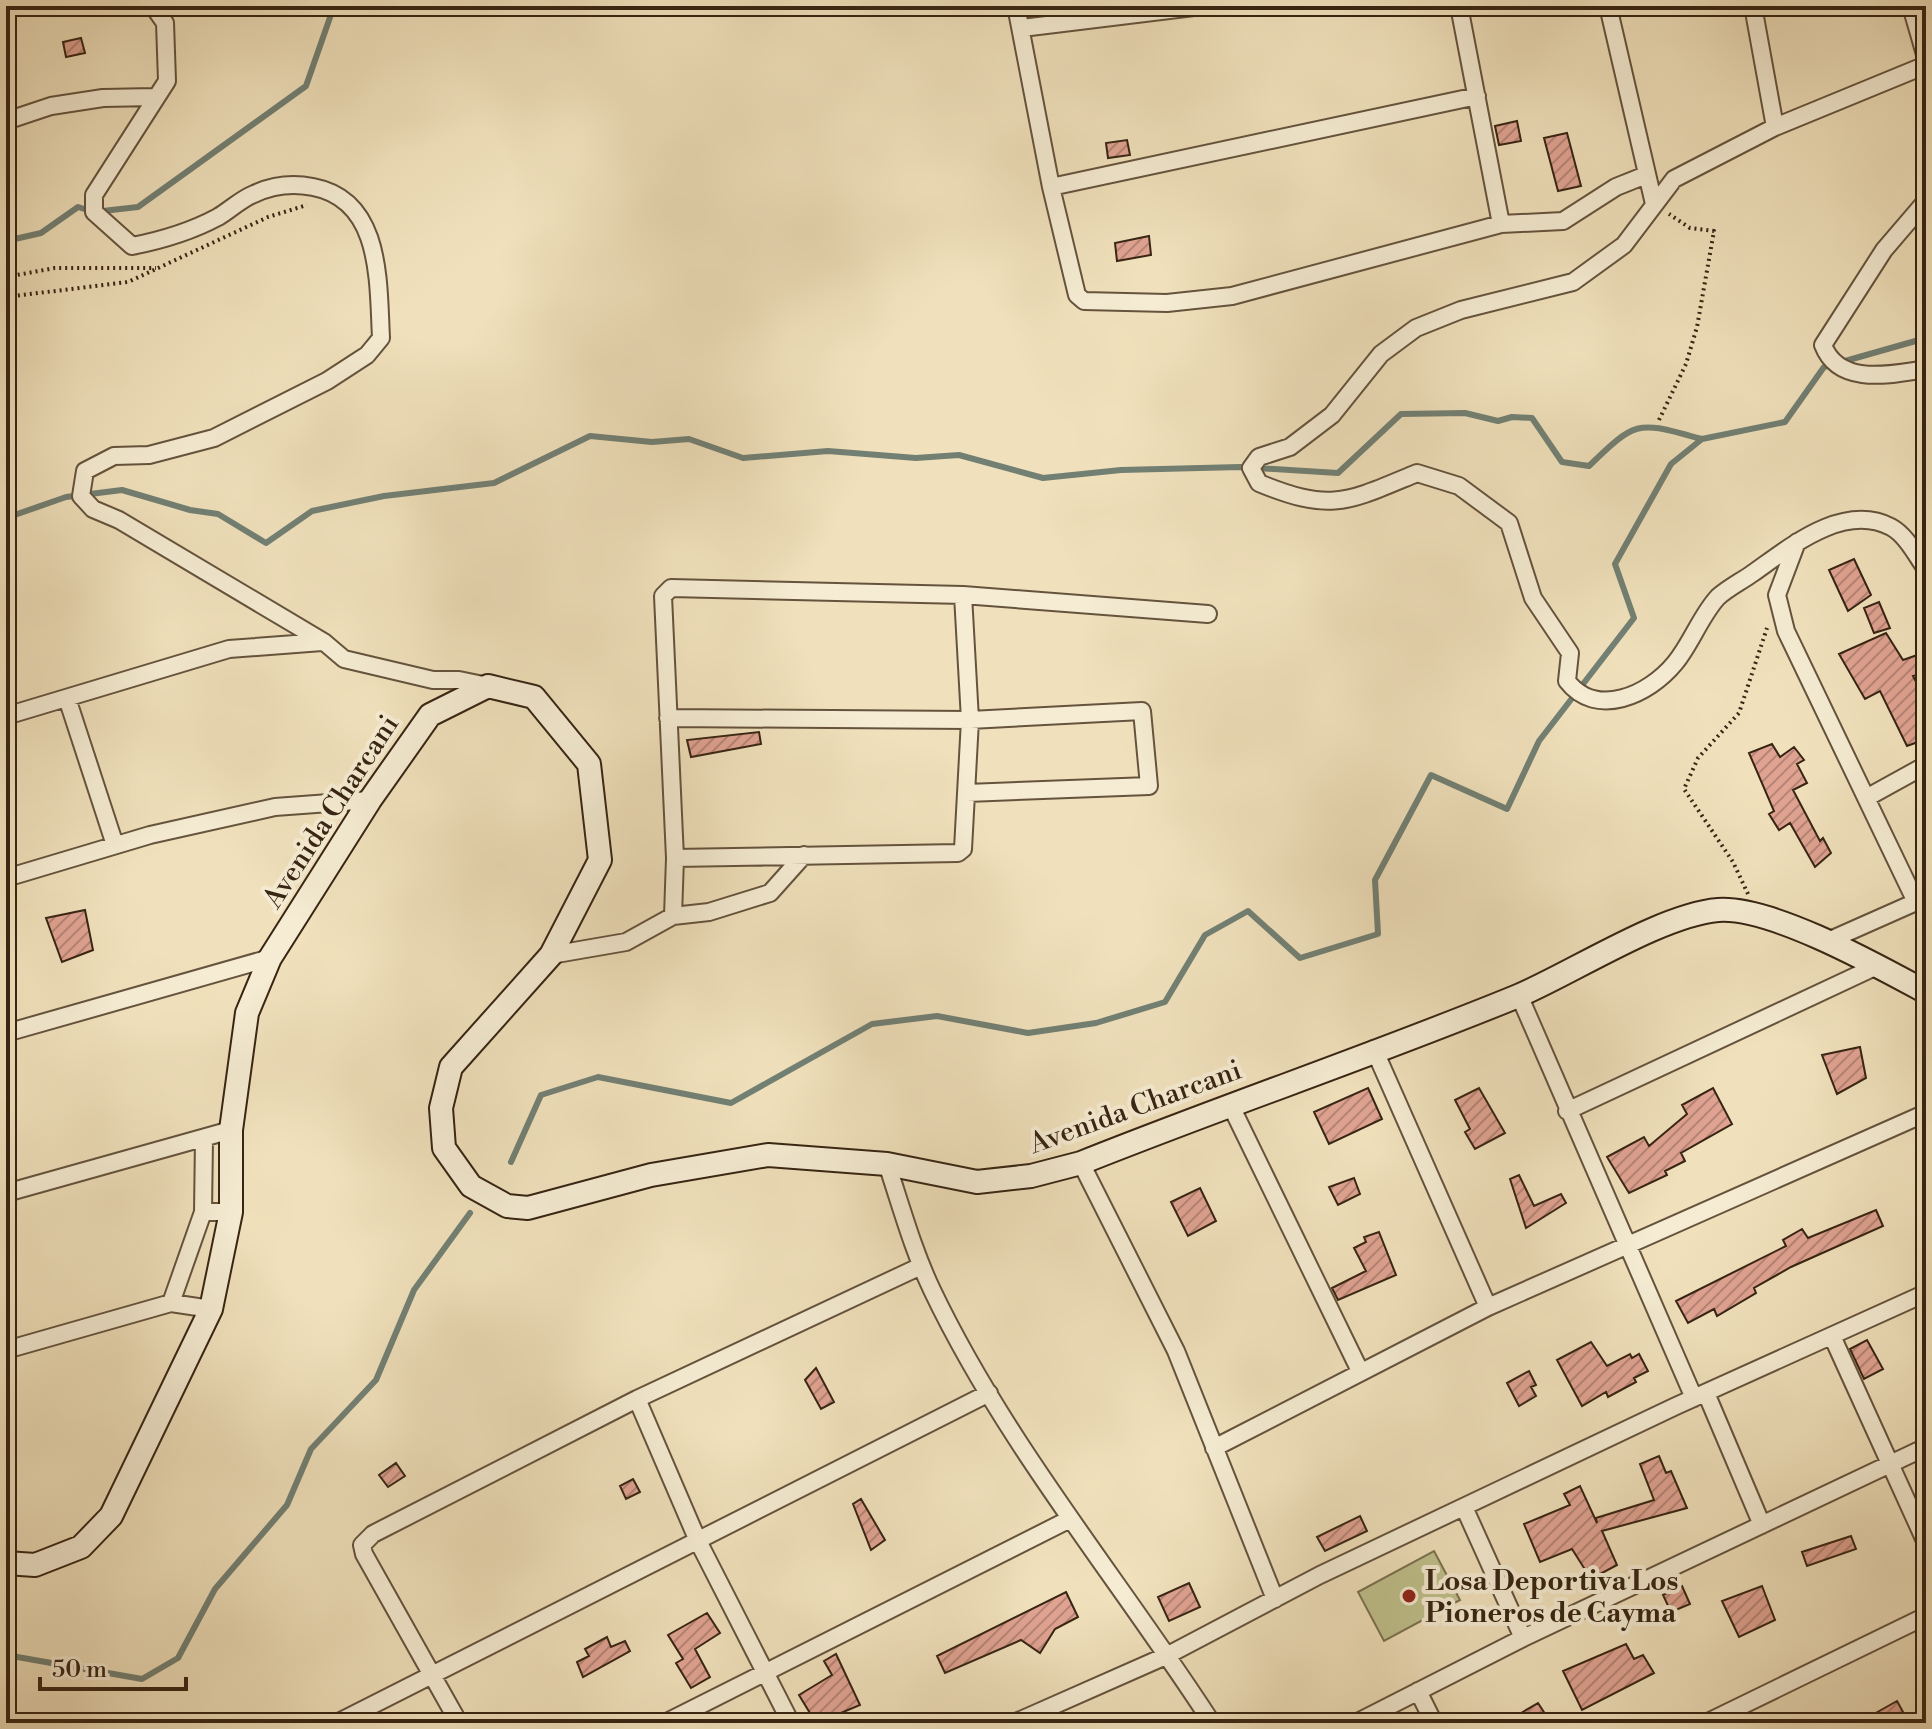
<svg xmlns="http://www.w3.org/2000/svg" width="1932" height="1729" viewBox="0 0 1932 1729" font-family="'Libre Bodoni',serif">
<defs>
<pattern id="building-hatch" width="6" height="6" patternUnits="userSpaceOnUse" patternTransform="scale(2)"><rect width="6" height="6" fill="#e0a392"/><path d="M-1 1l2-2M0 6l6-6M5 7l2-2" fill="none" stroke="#b68576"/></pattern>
</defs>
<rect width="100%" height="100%" fill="#f0e1bc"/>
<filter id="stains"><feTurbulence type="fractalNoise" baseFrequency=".0025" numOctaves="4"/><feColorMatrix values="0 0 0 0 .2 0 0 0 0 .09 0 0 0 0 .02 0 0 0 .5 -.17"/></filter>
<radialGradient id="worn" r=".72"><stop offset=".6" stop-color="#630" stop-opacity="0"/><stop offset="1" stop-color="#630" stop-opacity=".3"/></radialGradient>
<path fill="#bfc18d" stroke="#7b7250" stroke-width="2" d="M1434,1551L1460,1600L1384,1641L1358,1592Z"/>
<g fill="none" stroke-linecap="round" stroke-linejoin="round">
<path stroke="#728074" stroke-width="6" d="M6,241L41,233L78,207L94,212L138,207L306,86L334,6
M6,518L66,497L122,490L190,510L218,514L266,543L312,511L384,496L494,483L590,436L652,442L689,439L743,458L828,451L916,458L959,455L1043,478L1121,470L1240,467L1338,473L1401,414L1465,413L1498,421L1512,417L1532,418L1562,462L1589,466C1638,418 1638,422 1702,439
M511,1162L541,1095L598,1077L731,1103L872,1024L937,1016L1028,1033L1096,1023L1165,1002L1205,935L1248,911L1300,958L1378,934L1375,880L1431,775L1507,809L1539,741L1634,618L1615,564L1671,464L1702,439L1785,422L1824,367L1926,338
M6,1655L142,1679L178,1658L215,1589L287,1505L311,1449L376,1380L414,1290L470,1213"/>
</g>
<path fill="url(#building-hatch)" stroke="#372413" stroke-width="2" d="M81,38L85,53L66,57L63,42Z
M1517,121L1521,141L1499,145L1495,126Z
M1567,133L1581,186L1558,191L1544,138Z
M1127,140L1130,155L1108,158L1106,143Z
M1149,236L1151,255L1117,261L1115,243Z
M1854,559L1871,595L1848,611L1829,570Z
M1879,602L1890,628L1874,633L1864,608Z
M1886,633L1903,660L1926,652V672L1913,676L1926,700V739L1907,746L1880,691L1865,699L1839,654Z
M759,732L761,744L691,757L687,740Z
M1772,744L1780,757L1794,747L1804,760L1797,764L1807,783L1793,790L1820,841L1823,838L1831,853L1815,867L1790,823L1779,830L1769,814L1774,811L1749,753Z
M85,910L93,950L62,962L46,918Z
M1860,1047L1866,1078L1837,1094L1822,1055Z
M1368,1088L1382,1119L1329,1144L1314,1112Z
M1479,1088L1505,1133L1475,1149L1465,1132L1470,1129L1455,1100Z
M1713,1088L1732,1124L1681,1153L1685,1161L1665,1171L1667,1175L1629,1193L1607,1157L1644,1137L1649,1146L1687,1114L1682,1105Z
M1519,1175L1534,1206L1561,1194L1566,1203L1526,1228L1510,1179Z
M1354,1178L1360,1194L1338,1205L1329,1187Z
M1200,1188L1216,1221L1188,1236L1171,1202Z
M1876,1210L1883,1226L1791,1267L1754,1288L1756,1293L1717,1316L1714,1309L1688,1323L1676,1301L1786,1246L1783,1240L1802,1229L1808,1238Z
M1379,1232L1396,1275L1338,1300L1332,1288L1366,1271L1354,1248L1366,1242L1364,1237Z
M1867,1340L1883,1369L1864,1379L1850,1349Z
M1591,1342L1607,1366L1630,1354L1632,1358L1639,1354L1648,1371L1634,1378L1636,1382L1608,1397L1606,1392L1582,1406L1557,1360Z
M816,1368L834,1402L821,1409L805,1380Z
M1529,1371L1536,1385L1531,1387L1536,1396L1519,1406L1507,1383Z
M1659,1456L1666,1473L1671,1471L1687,1508L1602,1531L1617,1565L1591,1579L1572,1549L1540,1562L1524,1524L1570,1505L1564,1494L1580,1486L1597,1523L1596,1518L1654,1500L1640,1464Z
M396,1463L405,1476L388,1487L379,1475Z
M633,1479L640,1492L626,1499L620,1486Z
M861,1499L885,1540L871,1550L853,1504Z
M1360,1516L1367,1531L1325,1551L1317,1537Z
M1851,1536L1856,1549L1807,1566L1802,1552Z
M1189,1583L1200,1607L1169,1621L1158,1597Z
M1682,1586L1690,1604L1671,1612L1663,1595Z
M1762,1586L1775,1620L1739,1637L1722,1601Z
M1066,1592L1078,1617L1055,1629L1040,1653L1021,1640L945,1673L937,1656Z
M707,1613L720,1633L695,1649L710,1677L691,1688L676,1663L683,1659L668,1635Z
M607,1637L611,1647L625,1641L630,1651L583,1677L577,1662L589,1656L585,1649Z
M1626,1644L1634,1659L1643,1655L1654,1673L1582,1710L1563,1671Z
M836,1654L860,1705L836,1715L840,1723H816L799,1695L832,1675L824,1661Z
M1897,1701L1909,1723H1858Z
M1538,1703L1551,1723H1504Z"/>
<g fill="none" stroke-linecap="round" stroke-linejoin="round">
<g stroke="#65533d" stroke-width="20">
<path id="street" d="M153,6L165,23L167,81L94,195V212L132,246C163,240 190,232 218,217C230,210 241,199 254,194C273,185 293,183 313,187C382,200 378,281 381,338L367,355L327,381L214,438L149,455L114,456L85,471L81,496L93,509L119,520L324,642L344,659L433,680H459L488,686
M1016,6L1051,187L1077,295L1084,301L1167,303L1232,296L1501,224L1563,221L1616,187L1646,175
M1459,6L1501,224
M1608,6L1654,204
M1753,6L1775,127
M1911,6L1926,58
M1022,28L1202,6
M1926,65L1775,127L1674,179L1624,245L1573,282L1461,310L1416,328L1381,354L1332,415L1290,447L1259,457L1251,468L1259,483C1332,513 1347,502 1417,473L1459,486L1509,523L1533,598L1570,653L1567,681C1596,719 1649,695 1675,663C1691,644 1701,615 1718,597C1728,588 1742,581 1753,573C1789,548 1843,502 1891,527C1906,535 1916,555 1926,569
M6,121L51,106L103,98L154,97
M1051,187L1477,96
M1926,201L1884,250L1823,345C1839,387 1892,374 1926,369
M1797,542L1777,595L1786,631L1916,902L1828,941
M67,698L115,845
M6,716L229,649L322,642
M668,718L970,720L1142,711L1149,786L967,793
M1868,797L1926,765
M675,858L958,853L963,849L970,720L963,595
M6,878L150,835L275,807L370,800
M673,916L709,912L770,893L804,855
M551,955L626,942L673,916L675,858L663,596L671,588L963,595L1208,614
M1519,995L1694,1398
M6,1033L270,958
M1374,1049L1488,1307
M1230,1104L1360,1371
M1567,1111L1877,966
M1081,1163L1176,1351L1275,1599
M887,1164C901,1206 913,1250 932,1290C1006,1445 1119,1579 1212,1723
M6,1193L231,1130
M203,1212L204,1139
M171,1303L203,1212H231
M1832,1336L1926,1543
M6,1350L171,1303L211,1309
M1706,1393L1762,1525
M637,1399L698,1541L791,1723
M1214,1448L1488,1307L1926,1113
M1464,1507L1523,1638
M1418,1691L1434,1723
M337,1723L989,1393
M459,1723L364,1554L362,1545L373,1534L637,1399L921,1266
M665,1723L1070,1519
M1014,1723L1168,1655L1320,1575L1676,1406L1926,1293
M1356,1723L1523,1638L1926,1447
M1706,1723L1926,1616"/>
</g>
<g stroke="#372413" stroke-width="26">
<path id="secondary" d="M6,1563L35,1565L81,1547L111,1516L211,1309L231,1212V1130L247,1013L270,958L370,800L430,715L488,686L534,697L589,764L600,860L551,955L451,1067L441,1108L444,1148L471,1186L507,1206L528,1208L651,1175L768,1155L887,1164L977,1182L1031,1176L1081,1163C1226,1105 1374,1055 1518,996C1574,972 1661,915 1718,910C1771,906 1878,966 1926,992"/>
</g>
<path stroke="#372413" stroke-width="4" stroke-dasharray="2 4" stroke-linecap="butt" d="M6,277L55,268H156
M6,297L128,282L268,217L307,205
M1659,420L1686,364L1697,327L1714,231L1690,228L1669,214
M1748,894L1733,862L1684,789L1698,758L1739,713L1767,628"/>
<use href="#street" stroke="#f5ecd3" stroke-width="16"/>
<use href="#secondary" stroke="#f5ecd3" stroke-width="22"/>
</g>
<circle fill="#8f2418" stroke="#f5ecd3" stroke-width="3" cx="1409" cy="1596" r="8"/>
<g text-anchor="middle" stroke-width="8" stroke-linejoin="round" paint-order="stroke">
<g font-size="28" fill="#372413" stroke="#f5ecd3">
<text transform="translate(330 811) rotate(-57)" y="10">Avenida Charcani</text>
<text transform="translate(1135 1106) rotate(-20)" y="10">Avenida Charcani</text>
</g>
<g font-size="28" font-weight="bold" fill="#372413" stroke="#f5ecd3" text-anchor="start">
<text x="1425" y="1590">Losa Deportiva Los<tspan x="1425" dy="32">Pioneros de Cayma</tspan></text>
</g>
</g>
<rect width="1932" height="1729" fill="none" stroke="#f0e1bc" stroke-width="32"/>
<rect x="8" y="8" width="1916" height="1713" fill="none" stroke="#372413" stroke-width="4"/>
<rect x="16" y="16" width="1900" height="1697" fill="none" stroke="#372413" stroke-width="2"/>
<path d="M40 1677v12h146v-12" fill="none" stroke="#372413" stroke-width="4"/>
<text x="52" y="1677" font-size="24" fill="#372413" stroke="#f5ecd3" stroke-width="6" paint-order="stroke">50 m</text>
<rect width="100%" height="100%" filter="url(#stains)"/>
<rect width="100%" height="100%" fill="url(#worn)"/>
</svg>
